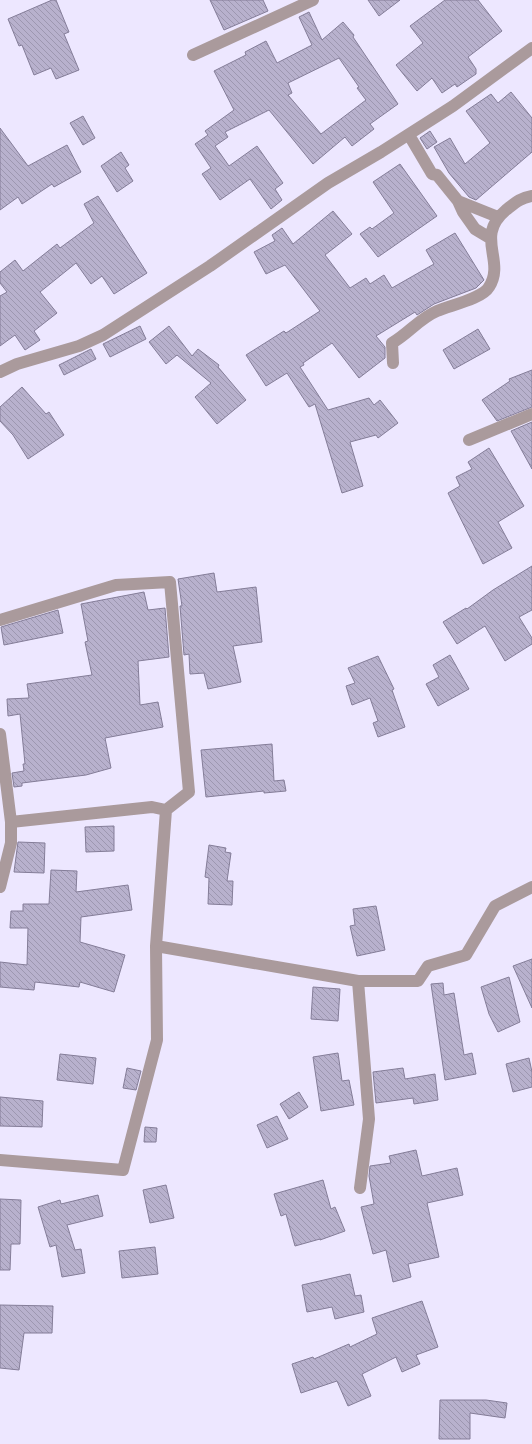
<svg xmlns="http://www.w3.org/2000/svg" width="532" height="1444" viewBox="0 0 532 1444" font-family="Overpass,sans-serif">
<defs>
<pattern id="building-back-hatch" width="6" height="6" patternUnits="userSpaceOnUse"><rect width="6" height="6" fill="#b8b1cd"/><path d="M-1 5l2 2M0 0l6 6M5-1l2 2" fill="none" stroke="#9d97b0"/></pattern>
</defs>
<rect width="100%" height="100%" fill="#ede7ff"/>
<path fill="url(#building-back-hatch)" stroke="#847d98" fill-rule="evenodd" d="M52,0H56L69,32L64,34L79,70L56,79L51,68L34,75L22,45L19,46L8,19Z
M210,0H263L268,11L224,30Z
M368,0H400L379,16Z
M445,0H478L502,31L468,57L476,69V74L470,78L457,87L455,84L442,93L432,78L417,91L396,65L423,43L410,26Z
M309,12L322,40L343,22L354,35L353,37L398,104L370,124L374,129L352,146L345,137L313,164L269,110L225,132L228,137L215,146L229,166L257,146L283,183L275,189L282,200L271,209L250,179L220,200L202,174L211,168L195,144L208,135L205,131L234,110L214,71L246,55L245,52L266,41L277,63L312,45L299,17ZM339,58L359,87L357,88L366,100L321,134L288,95L292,93L288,83Z
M511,92L532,118V152L476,200L469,197L449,173L434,147L450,138L465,164L490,143L466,111L491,94L498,103Z
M83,116L95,138L83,145L70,123Z
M0,128L28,166L67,145L81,172L54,187L52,184L22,204L18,197L0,210Z
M430,131L437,142L427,149L420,138Z
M121,152L129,165L125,168L133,181L117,192L101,166Z
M400,164L437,216L378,257L360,234L370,227L372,229L394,213L373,182Z
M98,196L147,273L114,294L102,276L91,284L76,263L40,292L57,313L34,331L40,340L25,350L15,335L0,346V296L7,292L0,283V272L15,260L23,271L57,244L60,248L94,223L84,204Z
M333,211L352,234L325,255L350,288L366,278L370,284L384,275L392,288L434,264L426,250L455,233L484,280L476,288L434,304L417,315L415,312L376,336L385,347V358L359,378L332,343L303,363L304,365L300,367L328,410L369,398L374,405L380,400L398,423L378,438L376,435L350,442L363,486L342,493L315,404L309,407L287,373L266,386L246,355L284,331L286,333L320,311L285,265L266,274L254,252L275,241L272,235L282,228L293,244Z
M140,326L146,339L110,357L103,344Z
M169,326L192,356L198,349L219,365L218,367L246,400L217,424L195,397L211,383L177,355L166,364L149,342Z
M478,329L490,349L454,369L443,350Z
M91,349L96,359L64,375L59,365Z
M532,370V407L497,421L482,400L510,381L509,379Z
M22,387L46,414L49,412L64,435L28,459L13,435L0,421V407Z
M532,422V469L511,431Z
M489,448L524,506L498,522L512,548L483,564L448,493L460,486L456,477L472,469L468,462Z
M532,566V610L519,617L532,638V644L505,661L485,626L457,644L443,622L466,608L467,609L493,590Z
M214,573L217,592L256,587L262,642L233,646L241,682L208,689L204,673L190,674L189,654L184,655L180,606H182L178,579Z
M144,592L148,610L165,608L169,657L138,661L140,705L158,702L163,727L105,738L111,768L86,775L22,783V786L14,787L12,773L24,771L23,764H25L20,714L8,716L7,699L29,698L27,684L92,675L85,642L88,641L81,604Z
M58,610L63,633L4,645L1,627Z
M450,655L469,689L438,706L426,684L439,677L433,665Z
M378,656L394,689L392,690L405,727L378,737L373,723L378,721L370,698L352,705L346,686L355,683L348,668Z
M272,744L274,781L284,780L286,791L264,793V791L206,797L201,750Z
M114,826V851L86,852L85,827Z
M18,842L45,843L44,873L14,872Z
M209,845L226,848L225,852L231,853L227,881H233L232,905L208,904L209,878L205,877Z
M51,870L77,871L76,892L128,885L132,910L81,917L80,942L125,955L114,992L80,982L79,987L35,982L34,990L0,987V962L27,965L28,928H10L11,911H23V904H49Z
M376,906L385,950L357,956L350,926L355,925L353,909Z
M532,959V1008L513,966Z
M509,977L520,1022L498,1032L489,1014L481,987Z
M443,983L444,995L454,993L464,1055L472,1053L476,1074L445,1080L431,984Z
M313,987L340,989L338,1021L311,1019Z
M338,1053L342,1081L349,1080L354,1105L321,1111L313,1057Z
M60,1054L96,1058L93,1084L57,1080Z
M529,1058L532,1072V1087L513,1092L506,1064Z
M127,1068L141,1071L136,1090L123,1088Z
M403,1068L405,1079L435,1074L438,1100L414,1104L413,1098L376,1103L373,1072Z
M299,1092L308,1107L289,1119L280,1104Z
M0,1097L43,1101L42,1127L0,1126Z
M277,1116L288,1139L267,1148L257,1125Z
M145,1127L157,1128L156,1142H144Z
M416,1150L422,1176L457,1168L463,1195L427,1203L439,1257L408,1264L411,1277L393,1282L386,1250L373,1254L361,1207L374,1204L369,1176L370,1166L391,1163L389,1156Z
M323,1180L331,1209L335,1207L345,1231L320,1240V1239L295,1246L286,1214L281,1216L274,1194Z
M166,1185L174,1218L150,1223L143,1190Z
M98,1195L103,1216L67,1225L75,1250L81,1249L85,1273L62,1277L56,1245L50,1247L38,1207L60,1200L61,1204Z
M0,1199L21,1200L20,1244H11L10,1270H0Z
M155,1247L158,1274L122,1278L119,1251Z
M350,1274L355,1296L361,1295L364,1312L335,1319L332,1307L307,1312L302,1285Z
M422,1301L438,1347L416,1355L420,1364L402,1372L396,1357L362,1374L371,1396L348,1406L337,1381L301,1393L292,1364L313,1357L314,1359L349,1344L350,1347L377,1334L372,1318Z
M0,1305L53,1306L52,1333H24L19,1370L0,1368Z
M440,1400H486L507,1403L505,1418L470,1413V1439H439Z"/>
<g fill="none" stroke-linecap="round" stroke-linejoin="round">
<path stroke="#aa9a9c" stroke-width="12" d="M193,55L313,0
M409,135L432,174L437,175L458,201L463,212L475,229L490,238
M458,201L498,217
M393,363L392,343C408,334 420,318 437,311C451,305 482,299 489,287C506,260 474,237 506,210C515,203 520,198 532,196
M0,372L17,364L79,346L103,335L210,266L328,183L381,152L453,106L532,48
M469,440L532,414
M0,620L116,585L170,582L189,792L166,810L156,946L157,1040L123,1170L0,1160
M0,734L11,822V843L0,887
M11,822L152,807L166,810
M156,946L358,981H418L428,966L466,955L495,906L532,887
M358,981L369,1119L360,1188"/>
</g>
</svg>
